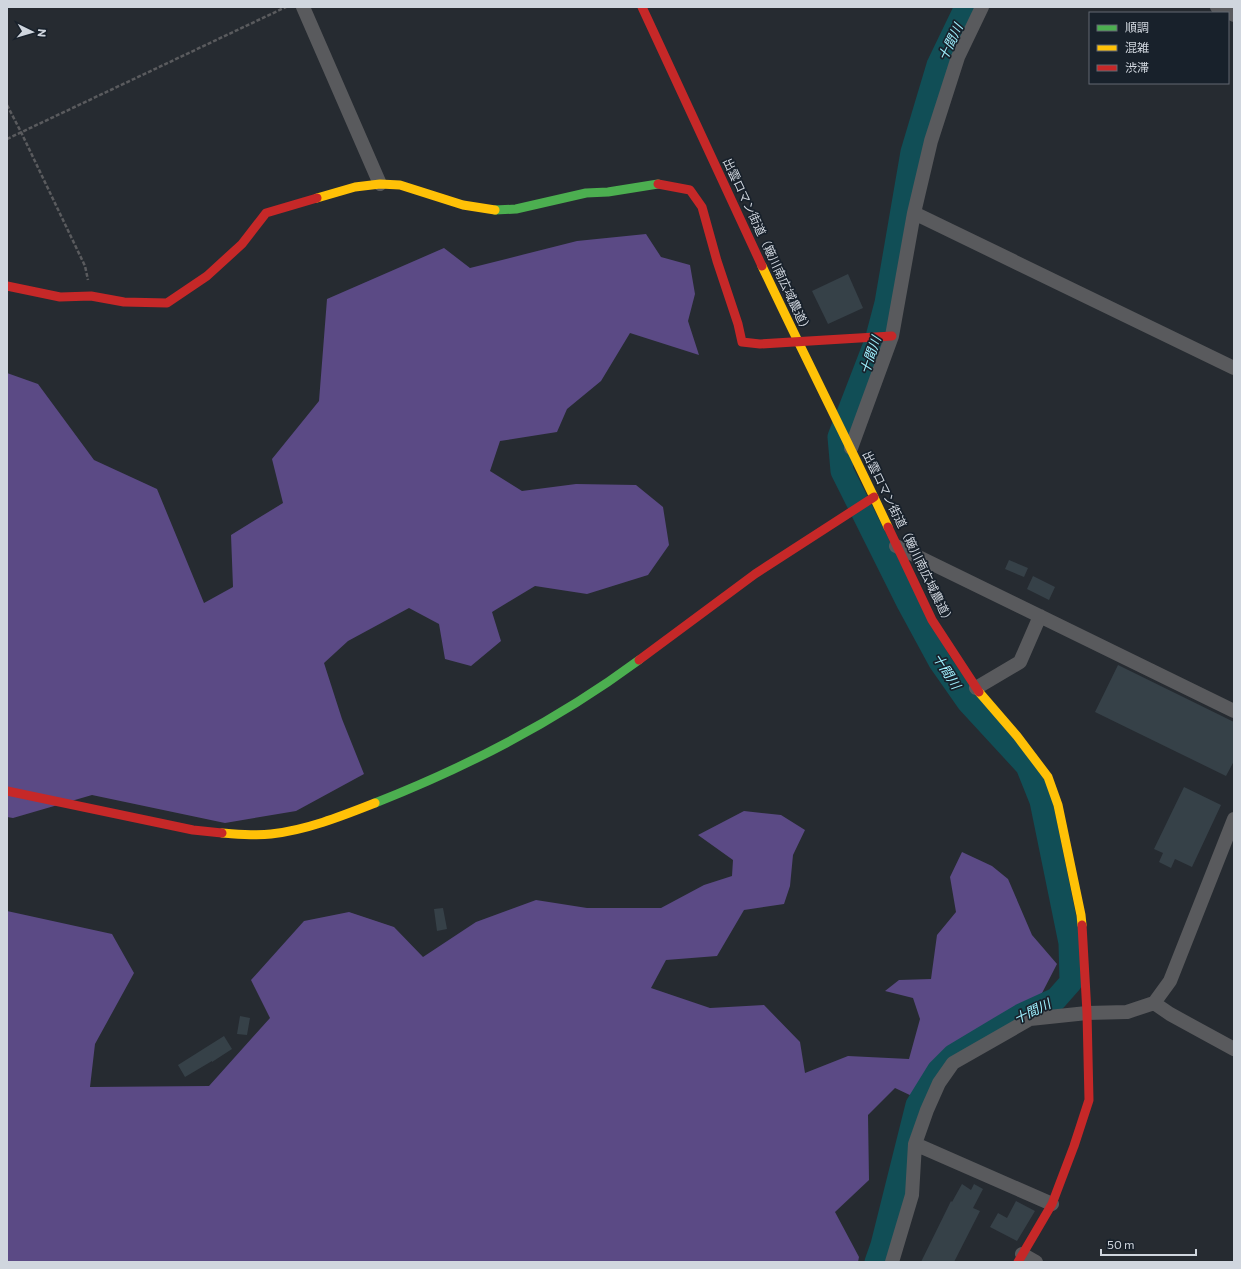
<svg xmlns="http://www.w3.org/2000/svg" width="1241" height="1269" viewBox="0 0 1241 1269" font-family="Commissioner,'Noto Sans JP',sans-serif">
<rect width="100%" height="100%" fill="#262b31"/>
<path fill="#5b4a85" d="M646,234L661,257L690,265L695,294L688,321L699,355L630,333L601,381L567,409L557,432L500,441L490,471L522,491L576,484L636,485L663,507L669,545L648,575L587,594L535,586L492,612L501,641L471,666L445,659L439,624L409,608L348,641L324,663L342,719L364,774L296,811L225,823L92,795L13,818L7,817V373L38,384L94,460L157,489L204,603L233,587L231,535L283,503L272,459L319,401L327,299L444,248L470,268L577,241Z
M744,811L781,815L805,830L793,855L790,886L784,904L744,910L717,956L666,960L651,988L710,1008L764,1005L800,1042L805,1073L848,1056L909,1059L920,1019L913,998L885,991L899,980L931,979L937,935L956,912L950,877L962,852L992,866L1008,879L1032,935L1057,964L1041,995L944,1055L914,1097L895,1088L868,1115L869,1180L835,1212L859,1257L858,1262H7V911L112,934L134,973L95,1044L90,1087L209,1086L270,1018L251,980L304,921L349,912L394,927L423,957L476,922L536,900L587,908H661L704,885L732,876L733,860L698,835Z"/>
<g fill="none" stroke-linecap="round" stroke-linejoin="round">
<path stroke="#114e56" stroke-width="23" d="M876,1262L882,1245L917,1105L938,1071L954,1055L1021,1015L1056,999L1071,982L1070,943L1041,801L1027,766L968,702L940,662L908,603L842,471L839,437L876,341L886,303L912,152L938,65L966,7"/>
</g>
<path fill="#364148" d="M848,274L863,308L828,324L812,291Z
M1009,560L1028,568L1024,577L1005,569Z
M1033,576L1055,587L1049,600L1027,589Z
M1118,665L1234,722V761L1226,776L1095,712Z
M1184,787L1221,805L1192,867L1175,859L1171,868L1159,862L1163,853L1154,849Z
M443,908L447,929L437,931L434,909Z
M240,1016L250,1018L247,1035L237,1034Z
M224,1036L232,1049L212,1062V1061L185,1077L178,1065Z
M962,1184L971,1190L974,1184L983,1189L973,1208L980,1211L954,1262H921L951,1201L952,1202Z
M1016,1201L1035,1211L1017,1241L990,1227L998,1213L1007,1218Z"/>
<g fill="none" stroke-linecap="round" stroke-linejoin="round">
<path stroke="#5a5b5e" stroke-width="2.5" stroke-dasharray="4 2" stroke-linecap="butt" d="M7,105L21,132L85,266L88,280
M7,139L286,7"/>
<path stroke="#595a5d" stroke-width="14" d="M303,7L380,184
M1217,7L1234,15
M914,213L1234,368
M851,448L892,336L914,213L931,141L958,57L982,7
M896,546L1234,711
M976,688L1020,662L1040,616
M1154,1003L1170,1014L1234,1049
M915,1144L1052,1204
M1022,1254L1036,1262
M892,1262L912,1195L915,1144L927,1110L939,1083L953,1063L1030,1019L1087,1013L1127,1012L1154,1003L1170,981L1234,819"/>
<path stroke="#4caf50" stroke-width="9" d="M495,210L516,209L586,193L608,192L658,184
M375,803C469,766 558,720 639,660"/>
<path stroke="#ffc107" stroke-width="9" d="M317,198L355,187L380,184L400,185L463,205L495,210
M762,266C803,354 847,439 888,527
M979,692L1017,736L1048,777L1058,805L1081,915L1082,925
M222,833C238,834 255,836 271,834C307,830 342,816 375,803"/>
<path stroke="#c62828" stroke-width="9" d="M642,7L762,266
M658,184L690,190L702,207L717,261L738,324L742,342L760,344L892,336
M7,286L60,297L91,296L124,302L167,303L207,276L242,244L266,213L317,198
M888,527L932,620L979,692
M639,660L755,574L874,497
M7,791L193,830L222,833
M1018,1262L1052,1204L1074,1146L1089,1100L1087,1013L1082,925"/>
</g>
<g text-anchor="middle" stroke-width="3.5" stroke-linejoin="round" paint-order="stroke">
<g font-size="12" fill="#d0d6de" stroke="#18212b">
<text transform="translate(767 246) rotate(65)" y="4">出雲ロマン街道（簸川南広域農道）</text>
<text transform="translate(908 538) rotate(64)" y="4">出雲ロマン街道（簸川南広域農道）</text>
</g>
<g font-size="13" font-style="italic" fill="#9ff0fe" stroke="#18212b">
<text transform="translate(950 42) rotate(-64)" y="5">十間川</text>
<text transform="translate(870 355) rotate(-71)" y="5">十間川</text>
<text transform="translate(947 671) rotate(57)" y="5">十間川</text>
<text transform="translate(1032 1011) rotate(-26)" y="5">十間川</text>
</g>
</g>
<rect width="1241" height="1269" fill="none" stroke="#d0d6de" stroke-width="16"/>
<rect x="1089" y="12" width="140" height="72" fill="#18212b" stroke="#626973"/>
<rect x="1097" y="25" width="20" height="6" fill="#4caf50" stroke="#626973"/>
<text x="1125" y="32" font-size="12" fill="#d0d6de">順調</text>
<rect x="1097" y="45" width="20" height="6" fill="#ffc107" stroke="#626973"/>
<text x="1125" y="52" font-size="12" fill="#d0d6de">混雑</text>
<rect x="1097" y="65" width="20" height="6" fill="#c62828" stroke="#626973"/>
<text x="1125" y="72" font-size="12" fill="#d0d6de">渋滞</text>
<g transform="translate(32 32) rotate(95)" stroke="#18212b" stroke-width="3" paint-order="stroke">
<path d="M0-3L7 15L0 10L-7 15Z" fill="#d0d6de"/>
<text y="-6" font-size="11" font-weight="bold" text-anchor="middle" fill="#d0d6de">N</text>
</g>
<path d="M1101 1249v6h95v-6" fill="none" stroke="#d0d6de" stroke-width="2"/>
<text x="1107" y="1249" font-size="12" fill="#d0d6de" stroke="#18212b" stroke-width="3" paint-order="stroke">50 m</text>
</svg>
